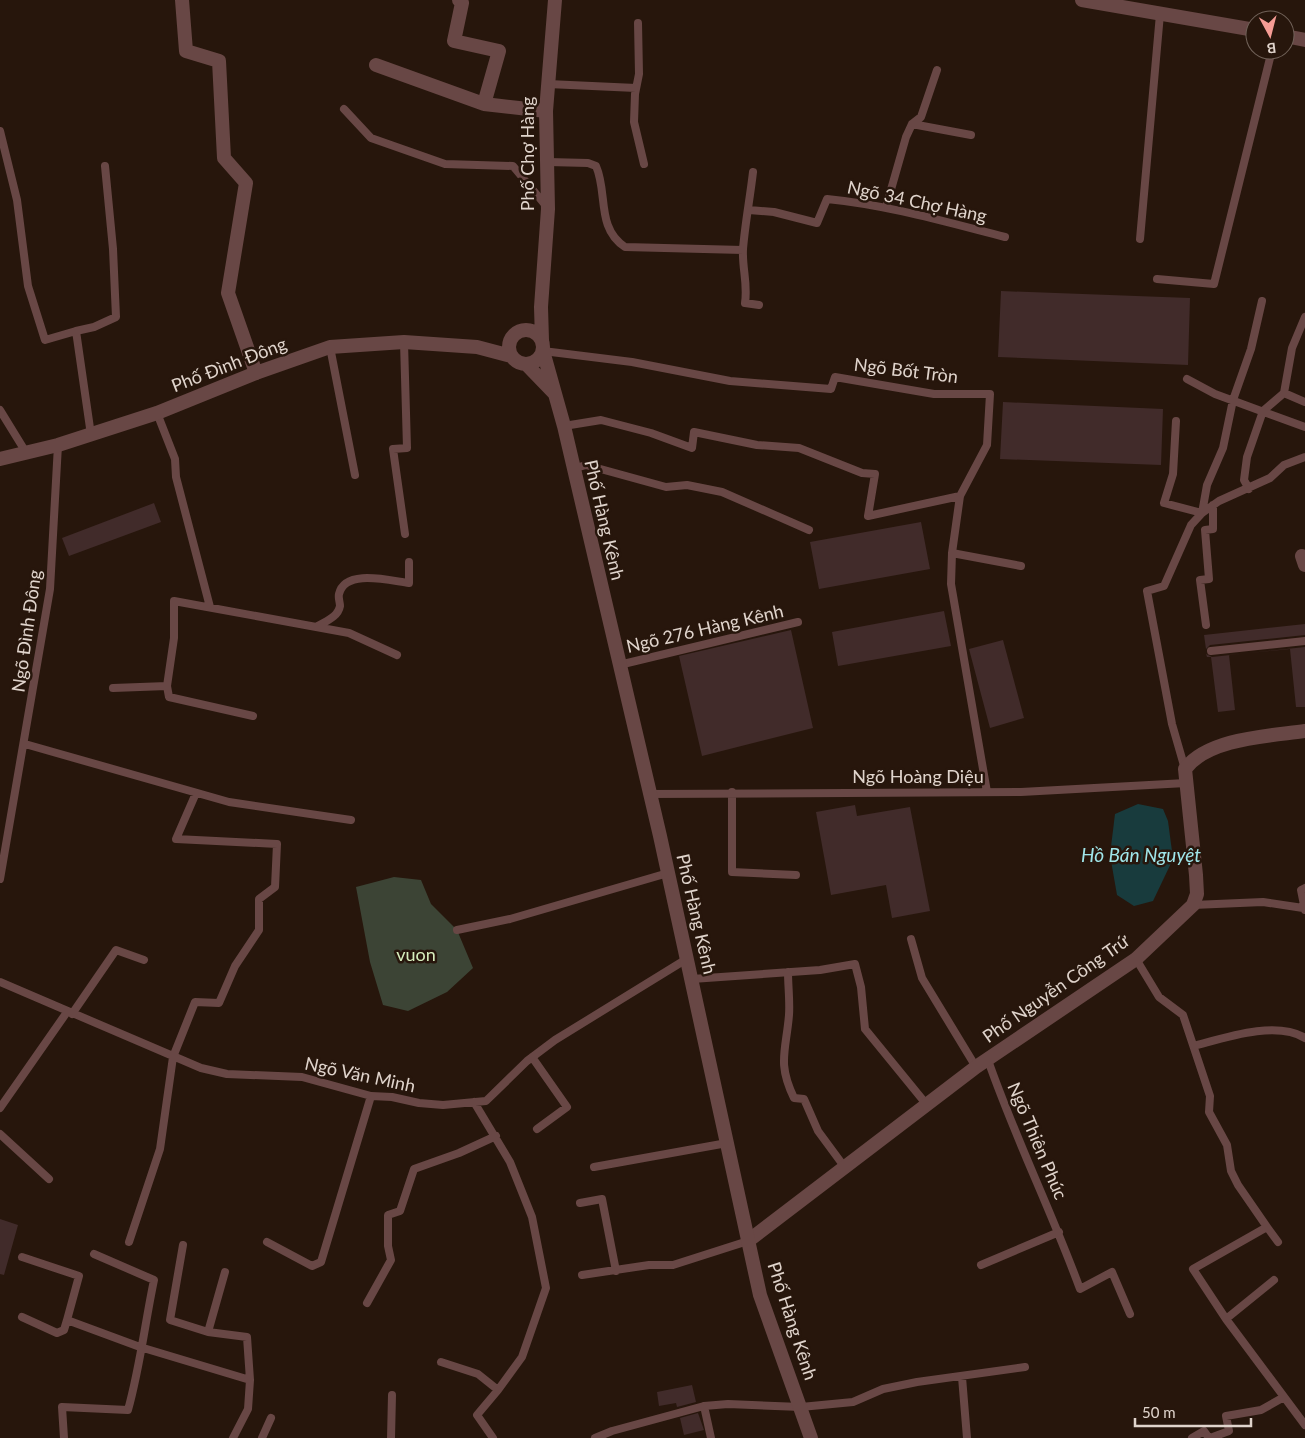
<svg xmlns="http://www.w3.org/2000/svg" width="1305" height="1438" viewBox="0 0 1305 1438" font-family="Lato,sans-serif">
<rect width="100%" height="100%" fill="#27160c"/>
<path fill="#3c4435" d="M394,877L421,880L431,904L457,930L473,968L447,992L408,1011L383,1005L370,962L356,887Z"/>
<path fill="#183b3d" d="M1138,804L1163,809L1168,821L1173,859L1153,901L1134,906L1117,895L1110,855L1115,814Z"/>
<path fill="#412b2a" d="M1001,291L1190,298L1188,365L998,357Z
M1003,402L1163,409L1161,465L1000,459Z
M154,503L161,522L69,556L62,538Z
M921,522L930,569L819,589L810,542Z
M944,611L951,646L838,666L832,632Z
M1305,624V635L1210,645L1206,649L1204,635Z
M791,630L813,728L702,756L679,656Z
M1003,640L1024,718L990,728L969,649Z
M1305,647V707H1296L1290,649L1229,655L1235,710L1218,712L1211,657H1207L1206,654L1212,657Z
M855,805L857,816L910,807L930,911L892,918L886,885L831,895L816,812Z
M0,1219L18,1225L4,1275L0,1274Z
M692,1385L696,1402L677,1407L676,1403L659,1406L657,1392Z
M698,1413L704,1430L684,1435L680,1418Z"/>
<g fill="none" stroke-linecap="round" stroke-linejoin="round">
<path stroke="#684745" stroke-width="8" d="M638,23L639,74L635,94L634,122L644,164
M548,84L636,88
M344,109L371,138L445,164L513,166L547,207
M912,124L971,135
M0,131L17,200L28,286L45,340L76,331
M548,162L588,163L596,166C608,193 596,228 625,247L743,250
M753,172C750,198 745,224 743,249C742,269 748,283 745,303L759,305
M886,207L906,137L912,124L921,117L937,70
M749,210L774,212L817,223L827,199C888,205 946,222 1005,237
M1140,239L1160,14
M1157,279L1214,284L1272,50
M404,342L407,448L393,449L405,534
M330,347L355,475
M543,351L632,362L730,381L831,389L835,377L934,394H990L987,445L960,496L952,553L951,584L987,792
M1187,379L1215,394L1305,427
M1284,393L1305,402
M0,410L27,454
M157,413L175,459L176,477L210,607
M1176,421L1173,474L1164,503L1202,513L1207,485L1223,448L1233,400L1251,349L1262,301
M564,426L601,420L651,433L692,448L694,432L757,445L799,448L862,473L875,474L868,516L960,496
M91,435L76,331L94,327L116,317L113,249L105,166
M572,469L586,465L666,487L687,485L722,492L809,530
M1249,489L1244,480L1247,457L1263,411L1284,393L1292,348L1305,317
M952,553L1021,566
M1206,625L1200,580L1209,579L1205,530L1213,529V505
M318,626C326,621 338,617 340,606C340,602 338,598 339,594C345,568 391,581 409,583V562
M1211,651L1305,641
M619,665L798,622
M167,686L169,697L253,716
M113,688L167,686L174,638V601L349,633L397,655
M25,744L229,802L351,820
M1185,769L1172,724L1147,591L1164,586L1191,525L1202,513L1219,501L1270,478L1284,465L1305,457
M732,792V872L796,875
M649,794L1021,792L1186,783
M0,879L50,589L58,445
M1193,905L1263,902L1303,908
M1305,910L1301,890L1305,888
M457,930L510,919L668,873
M911,939L922,978L976,1067
M1136,959L1159,997L1183,1015L1210,1096L1209,1112L1227,1145L1231,1171L1238,1185L1267,1227L1193,1269L1226,1319L1305,1425
M788,972C788,986 790,1001 789,1015C786,1051 777,1063 794,1098L804,1099L818,1131L846,1169
M692,979L820,970L855,964L861,987L865,1029L927,1105
M0,982L201,1068L227,1074L302,1077L371,1096L392,1097L419,1103L443,1105L486,1101L527,1061L555,1040L685,960
M72,1014L116,950L144,960
M1194,1046C1224,1038 1276,1020 1305,1038
M532,1057L567,1107L537,1129
M988,1060C1015,1138 1052,1212 1080,1289L1112,1272L1130,1314
M474,1102L510,1162L532,1217L546,1288L522,1357L498,1390
M0,1108L67,1012
M0,1134L49,1179
M594,1167L727,1143
M580,1203L602,1199L616,1271
M1267,1227L1278,1242
M129,1242L160,1149L173,1057L195,1002L219,1003L235,966L259,930V899L275,887L277,844L176,839L196,793
M267,1242L312,1266L321,1262L371,1096
M183,1245L170,1320L208,1332
M22,1257L79,1276L67,1320L140,1347L250,1380
M981,1265L1059,1232
M225,1272L208,1332L247,1337L250,1380L248,1409L233,1438
M582,1275L649,1265H673L748,1241
M367,1303L391,1260L388,1246V1215L400,1211L414,1169L459,1153L496,1136
M22,1317L57,1333L64,1330L67,1320
M1226,1319L1274,1280
M441,1362L478,1374L498,1390L477,1415L493,1438
M962,1377L967,1438
M704,1406L711,1438
M64,1438L62,1407L128,1410C140,1367 145,1323 154,1280L94,1254
M262,1438L271,1418
M391,1438L392,1395
M595,1438L612,1431L704,1406L728,1404L801,1407L853,1402L883,1389L917,1382L1025,1367
M1192,1438L1204,1431L1209,1438
M1210,1438L1229,1431L1226,1416L1261,1410L1284,1397"/>
<path stroke="#684745" stroke-width="14" d="M182,0L186,51L219,61L224,158L246,183L228,293L256,373
M1082,0L1255,30
M1285,36L1305,40
M376,65L484,104L499,51L454,41L462,3L459,0
M484,104L546,111
M1302,556L1305,565
M748,1241L976,1067L1136,959L1193,905L1197,894L1196,875L1185,769C1208,738 1270,736 1305,731"/>
<path stroke="#684745" stroke-width="14" d="M509 347a17 17 0 1 1 34 0a17 17 0 1 1-34 0Z
M542,340L541,307L548,209L546,111L555,0
M543,351L564,426L660,836L760,1295L811,1438
M526,364L554,393
M0,459L58,445L157,413L256,373L330,347L404,342L477,347L511,356"/>
</g>
<g text-anchor="middle" stroke-width="5" stroke-linejoin="round" paint-order="stroke">
<g font-size="18" fill="#e0d4cc" stroke="#27160c">
<text transform="translate(528 154) rotate(-90)" y="6">Phố Chợ Hàng</text>
<text transform="translate(917 202) rotate(12)" y="6">Ngõ 34 Chợ Hàng</text>
<text transform="translate(229 365) rotate(-21)" y="6">Phố Đình Đông</text>
<text transform="translate(906 371) rotate(7)" y="6">Ngõ Bốt Tròn</text>
<text transform="translate(604 520) rotate(77)" y="6">Phố Hàng Kênh</text>
<text transform="translate(705 629) rotate(-13)" y="6">Ngõ 276 Hàng Kênh</text>
<text transform="translate(27 631) rotate(-82)" y="6">Ngõ Đình Đông</text>
<text x="918" y="783">Ngõ Hoàng Diệu</text>
<text transform="translate(696 914) rotate(77)" y="6">Phố Hàng Kênh</text>
<text transform="translate(1056 989) rotate(-35)" y="6">Phố Nguyễn Công Trứ</text>
<text transform="translate(360 1075) rotate(12)" y="6">Ngõ Văn Minh</text>
<text transform="translate(1037 1141) rotate(67)" y="6">Ngõ Thiên Phúc</text>
<text transform="translate(792 1321) rotate(72)" y="6">Phố Hàng Kênh</text>
</g>
<g font-size="18" fill="#d6eebd" stroke="#27160c">
<text x="416" y="961">vuon</text>
</g>
<g font-size="19" font-style="italic" fill="#a0e6ea" stroke="#27160c">
<text x="1141" y="862">Hồ Bán Nguyệt</text>
</g>
</g>
<g transform="translate(1270 35) rotate(173)"><circle r="24" fill="#27160c" stroke="#716259"/>
<path d="M0-4L9 19L0 12L-9 19Z" fill="#f59c95"/>
<text y="-8" font-size="14" font-weight="bold" text-anchor="middle" fill="#e0d4cc">B</text>
</g>
<path d="M1135 1418v8h116v-8" fill="none" stroke="#e0d4cc" stroke-width="2.5"/>
<text x="1142" y="1418" font-size="15" fill="#e0d4cc" stroke="#27160c" stroke-width="4" paint-order="stroke">50 m</text>
</svg>
